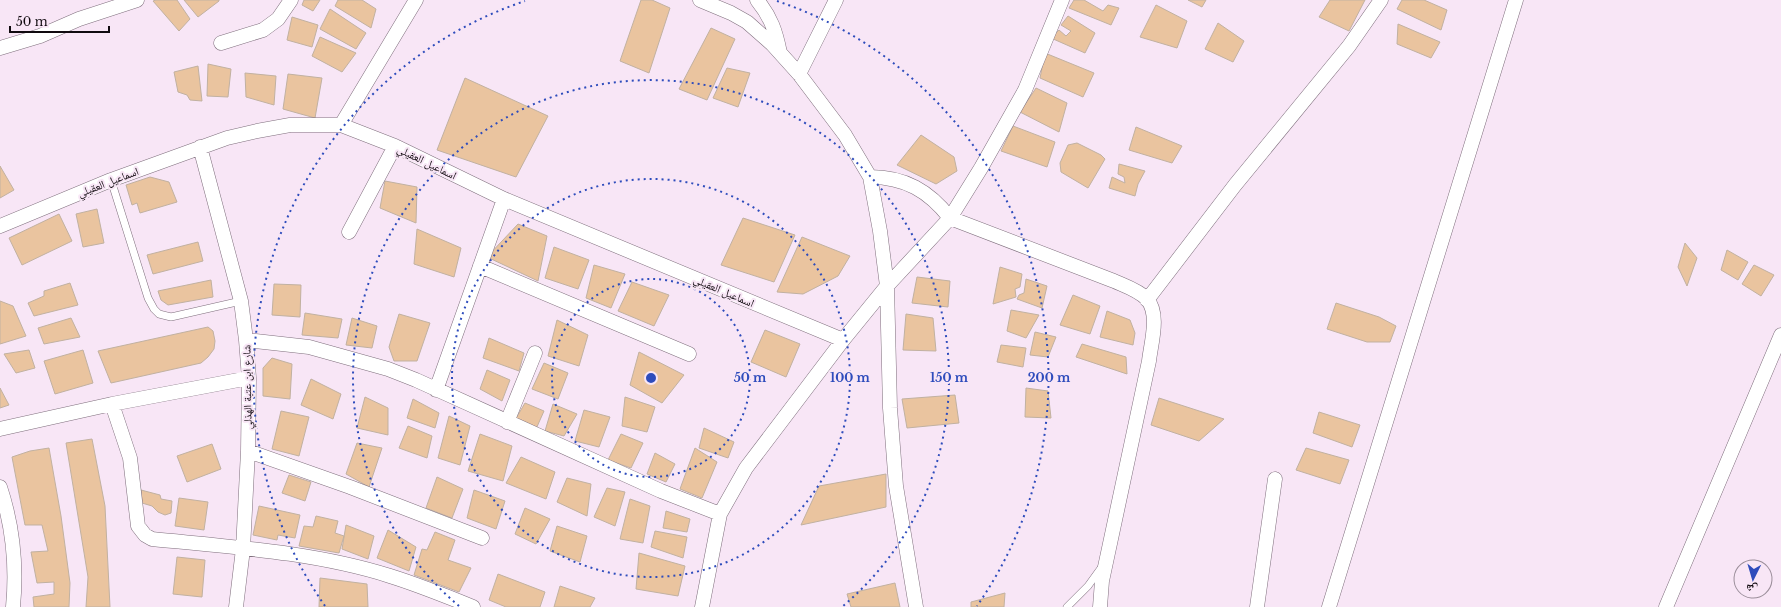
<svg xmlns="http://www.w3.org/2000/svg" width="1781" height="607" viewBox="0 0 1781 607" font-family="'Libre Baskerville','Noto Naskh Arabic',serif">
<rect width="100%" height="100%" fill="#f8e6f6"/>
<path fill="#eac49f" stroke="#c1b1a1" d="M156,0H177L190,19L179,31L153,1Z
M184,0H219V1L198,17Z
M304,0H320L313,11L302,5Z
M338,0H362L376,9L371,28L335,6Z
M641,0H652L670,8L649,73L620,61Z
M1074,0H1084L1103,11L1108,5L1119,8L1111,25L1069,8Z
M1188,0H1206L1202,7Z
M1330,0H1365L1349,31L1319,17Z
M1402,0H1424L1447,10L1441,30L1397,9Z
M1156,5L1187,21L1177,48L1140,37Z
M330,9L366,33L356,49L320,29Z
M1068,16L1095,33L1085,53L1051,38L1059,30L1066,36L1071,31L1061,25Z
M292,17L318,25L312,47L287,40Z
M1218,23L1244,41L1233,62L1205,49Z
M1398,24L1440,42L1431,58L1397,44Z
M711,28L735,39L707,100L679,89Z
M320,37L356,53L342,72L312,56Z
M1045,53L1094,73L1083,97L1040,78Z
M208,64L231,69L228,97L207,96Z
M198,66L202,101L190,100L187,95L178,92L174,72Z
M727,68L750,73L738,107L713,98Z
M245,73L276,76L274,105L246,97Z
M288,74L322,78L315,118L283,109Z
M465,78L548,116L516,177L437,150Z
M1036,88L1067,103L1059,132L1020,112Z
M1013,126L1055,142L1047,167L1001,151Z
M1136,127L1182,146L1172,163L1129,150Z
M921,135L954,157L957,171L936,184L897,165Z
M1077,143L1101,155L1105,159L1088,188L1061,172L1060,163L1068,145Z
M1119,164L1145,171L1138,184L1135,196L1109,188L1112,177L1125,183L1124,177L1118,174Z
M0,166L14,190L0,198Z
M150,177L169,182L177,202L140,213L137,203L132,205L126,185Z
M385,181L417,187L416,223L380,208Z
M97,209L104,243L83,247L76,214Z
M59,214L72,241L22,265L9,238Z
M743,218L795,235L774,282L721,265Z
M518,224L547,236L538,281L487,257Z
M417,229L461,248L454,277L414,264Z
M802,237L850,256L838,276L803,294L777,292Z
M198,242L203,261L153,274L147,255Z
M1685,243L1697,258L1687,286L1678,267Z
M554,247L589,260L578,289L545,278Z
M1727,250L1748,262L1738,280L1721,270Z
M594,265L625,274L611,308L586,298Z
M1754,265L1774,275L1761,296L1742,284Z
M1000,267L1022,274L1020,287L1015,289L1016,297L993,304Z
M917,277L950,281L948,307L912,303Z
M1026,279L1047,286L1042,308L1017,299L1019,295L1024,293Z
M211,280L213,297L168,305L161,300L158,291Z
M632,282L669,295L654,326L618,311Z
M70,283L78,305L34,316L28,303L44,296V291Z
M274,284L301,285L300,317L272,315Z
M1073,295L1100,306L1090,334L1060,325Z
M0,301L13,306L26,336L0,344Z
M1336,303L1379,317L1396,326L1390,342H1367L1327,329Z
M1011,310L1039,315L1026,338L1007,331Z
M1107,311L1130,320L1135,333L1133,345L1100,337Z
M305,313L342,319L338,338L302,335Z
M399,314L430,323L417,361H394L389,347Z
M906,314L933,318L936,351L903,350Z
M71,318L80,337L44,344L38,328Z
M352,318L377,326L372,348L346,345Z
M557,320L588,335L579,366L548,356Z
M208,327L213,331L215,341L214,349L208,357L201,363L111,383L98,351Z
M765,330L800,344L786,377L751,362Z
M1035,332L1056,337L1048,357L1030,355Z
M489,338L524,353L519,371L483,358Z
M1082,344L1126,357L1127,374L1076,357Z
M1001,345L1026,348L1023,367L997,362Z
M29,350L35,368L16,373L4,354Z
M83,350L93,383L55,394L44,361Z
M639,352L684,375L662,403L630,385Z
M272,358L292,364L290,399L263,396V368Z
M544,363L568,373L558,399L532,389Z
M487,370L510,380L502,401L480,389Z
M311,379L341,394L333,419L301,405Z
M0,388L9,405L0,408Z
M1026,388L1048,391L1051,418L1025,417Z
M955,395L959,423L907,428L902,399Z
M365,397L388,408V435L357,428Z
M625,397L655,407L647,432L622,426Z
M1159,398L1224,419L1199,441L1151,425Z
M413,399L439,413L435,428L407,418Z
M525,403L544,411L536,429L515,420Z
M553,404L577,414L564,436L545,431Z
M584,410L610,417L599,447L575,441Z
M281,411L309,417L299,456L272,449Z
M1319,412L1360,425L1352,447L1313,433Z
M449,416L470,426L460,465L438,458Z
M408,426L432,436L427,458L399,448Z
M704,428L734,442L728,458L699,448Z
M480,434L512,446L503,481L468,471Z
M621,434L643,443L631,468L608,460Z
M92,439L105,506L110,607H86L88,577L66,443Z
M357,443L382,448L369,487L346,474Z
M212,444L221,469L187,482L177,456Z
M49,448L61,516L70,583L69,607H34L33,597L54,594V582L37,583L31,552L48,551L42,525H25L12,457L30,451Z
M695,448L717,462L702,498L680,489Z
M1306,448L1349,460L1340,484L1296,470Z
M655,453L675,464L666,482L647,474Z
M521,457L555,472L546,499L506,483Z
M886,474V507L801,525L819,486Z
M289,475L311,482L305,501L282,493Z
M437,477L463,489L452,518L426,508Z
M567,478L591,484L587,516L557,502Z
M607,488L625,492L615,526L594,517Z
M141,490L160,495L161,499L172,501L171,513L165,515L158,512L152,506L142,503Z
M474,490L505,501L496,529L467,518Z
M179,498L208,502L204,530L175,526Z
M630,499L650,506L643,543L620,539Z
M259,506L300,515L295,538L278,535L277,540L253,535Z
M525,508L550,519L536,544L515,534Z
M666,511L690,519L687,532L663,528Z
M316,516L338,521L335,533L344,536L339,553L299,546L304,526L313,527Z
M346,525L374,536L368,559L342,549Z
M557,526L587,536L580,562L550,551Z
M388,530L416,547L409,571L377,558Z
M655,531L687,537L683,558L651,547Z
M435,532L455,540L448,560L471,568L459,592L414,575L422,549L427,550Z
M639,553L685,566L678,596L636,589Z
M177,557L205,560L202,597L173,594Z
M498,574L545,592L540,607H506L489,600Z
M320,578L367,584L368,607H319Z
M895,583L900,607H851L847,594Z
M560,586L595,598L590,607H554Z
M1005,593L1004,607H971V602Z"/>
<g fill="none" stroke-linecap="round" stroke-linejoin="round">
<g stroke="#7f6f7d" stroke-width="8">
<path id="service" d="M111,180L148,298L154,309L159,314L171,317L241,301
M1067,607L1088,586L1101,568"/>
</g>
<g stroke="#7f6f7d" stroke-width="15">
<path id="minor" d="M700,0L731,13L747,22L772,44L799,74L845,135L870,177
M757,0C771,17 776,32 780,53
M221,43L263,30L278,19L291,0
M0,48L40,36L79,19L137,0
M799,74L836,0
M341,125L416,0
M200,147L241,301L246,340L249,378L248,451L243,549L236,607
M0,226L111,180L227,138L257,131L290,125H341L395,146L504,199L843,340
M349,232L395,146
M480,266L689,354
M1147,300L1235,185L1349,46L1381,0
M246,340L309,347L388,369L416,380L661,491L720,514
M436,390L504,199
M112,404L130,458L138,526L145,535L152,539C231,547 314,552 390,576C419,585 446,596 473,607
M507,422L535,353
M0,429L112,404L249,378
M248,451L350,487L482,538
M0,487C13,526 17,565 13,607
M702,607L720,514L746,468L843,340L887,286L950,218L981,168L1025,90L1062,0
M916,607L896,486L890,408L887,286L880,231L870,177C905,177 929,191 950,218L1114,281C1125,286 1138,290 1147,299C1160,314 1151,343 1149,361L1102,581L1100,607
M1257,607L1275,479
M1329,607L1516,0
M1666,607L1781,335"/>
</g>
<use href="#service" stroke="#fff" stroke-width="7"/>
<use href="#minor" stroke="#fff" stroke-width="14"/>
</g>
<g fill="none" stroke="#2e4cbc" stroke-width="2" stroke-dasharray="2 4">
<circle cx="651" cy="378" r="99"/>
<circle cx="651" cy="378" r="199"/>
<path d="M459 606A298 298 0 1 1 843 606"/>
<path d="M325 606A398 398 0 0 1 525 1M777 1A398 398 0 0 1 977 606"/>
</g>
<g text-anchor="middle" stroke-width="4" stroke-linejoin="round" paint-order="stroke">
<g font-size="11" fill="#100a0f" stroke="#f8e6f6">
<text transform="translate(427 162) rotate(26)" y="4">اسماعيل العقيلي</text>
<text transform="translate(108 182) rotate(-21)" y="4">اسماعيل العقيلي</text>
<text transform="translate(724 291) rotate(23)" y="4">اسماعيل العقيلي</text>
<text transform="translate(247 387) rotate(-91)" y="4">شارع ابن عتبة الهذلي</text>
</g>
</g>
<circle cx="651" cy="378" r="6" fill="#2e4cbc" stroke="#f8e6f6" stroke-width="2"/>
<g font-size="12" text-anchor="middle" font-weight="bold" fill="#2e4cbc" stroke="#f8e6f6" stroke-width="4" stroke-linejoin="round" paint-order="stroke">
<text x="750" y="382">50 m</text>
<text x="850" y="382">100 m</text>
<text x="949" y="382">150 m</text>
<text x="1049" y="382">200 m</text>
</g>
<g transform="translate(1753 579) rotate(185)"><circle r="19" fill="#f8e6f6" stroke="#9b8e9a"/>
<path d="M0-3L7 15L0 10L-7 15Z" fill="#2e4cbc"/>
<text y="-6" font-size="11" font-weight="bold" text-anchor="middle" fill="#100a0f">ش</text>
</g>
<path d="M10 26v6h99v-6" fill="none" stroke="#100a0f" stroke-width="2"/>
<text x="16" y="26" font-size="12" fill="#100a0f" stroke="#f8e6f6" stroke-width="3" paint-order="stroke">50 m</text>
</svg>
